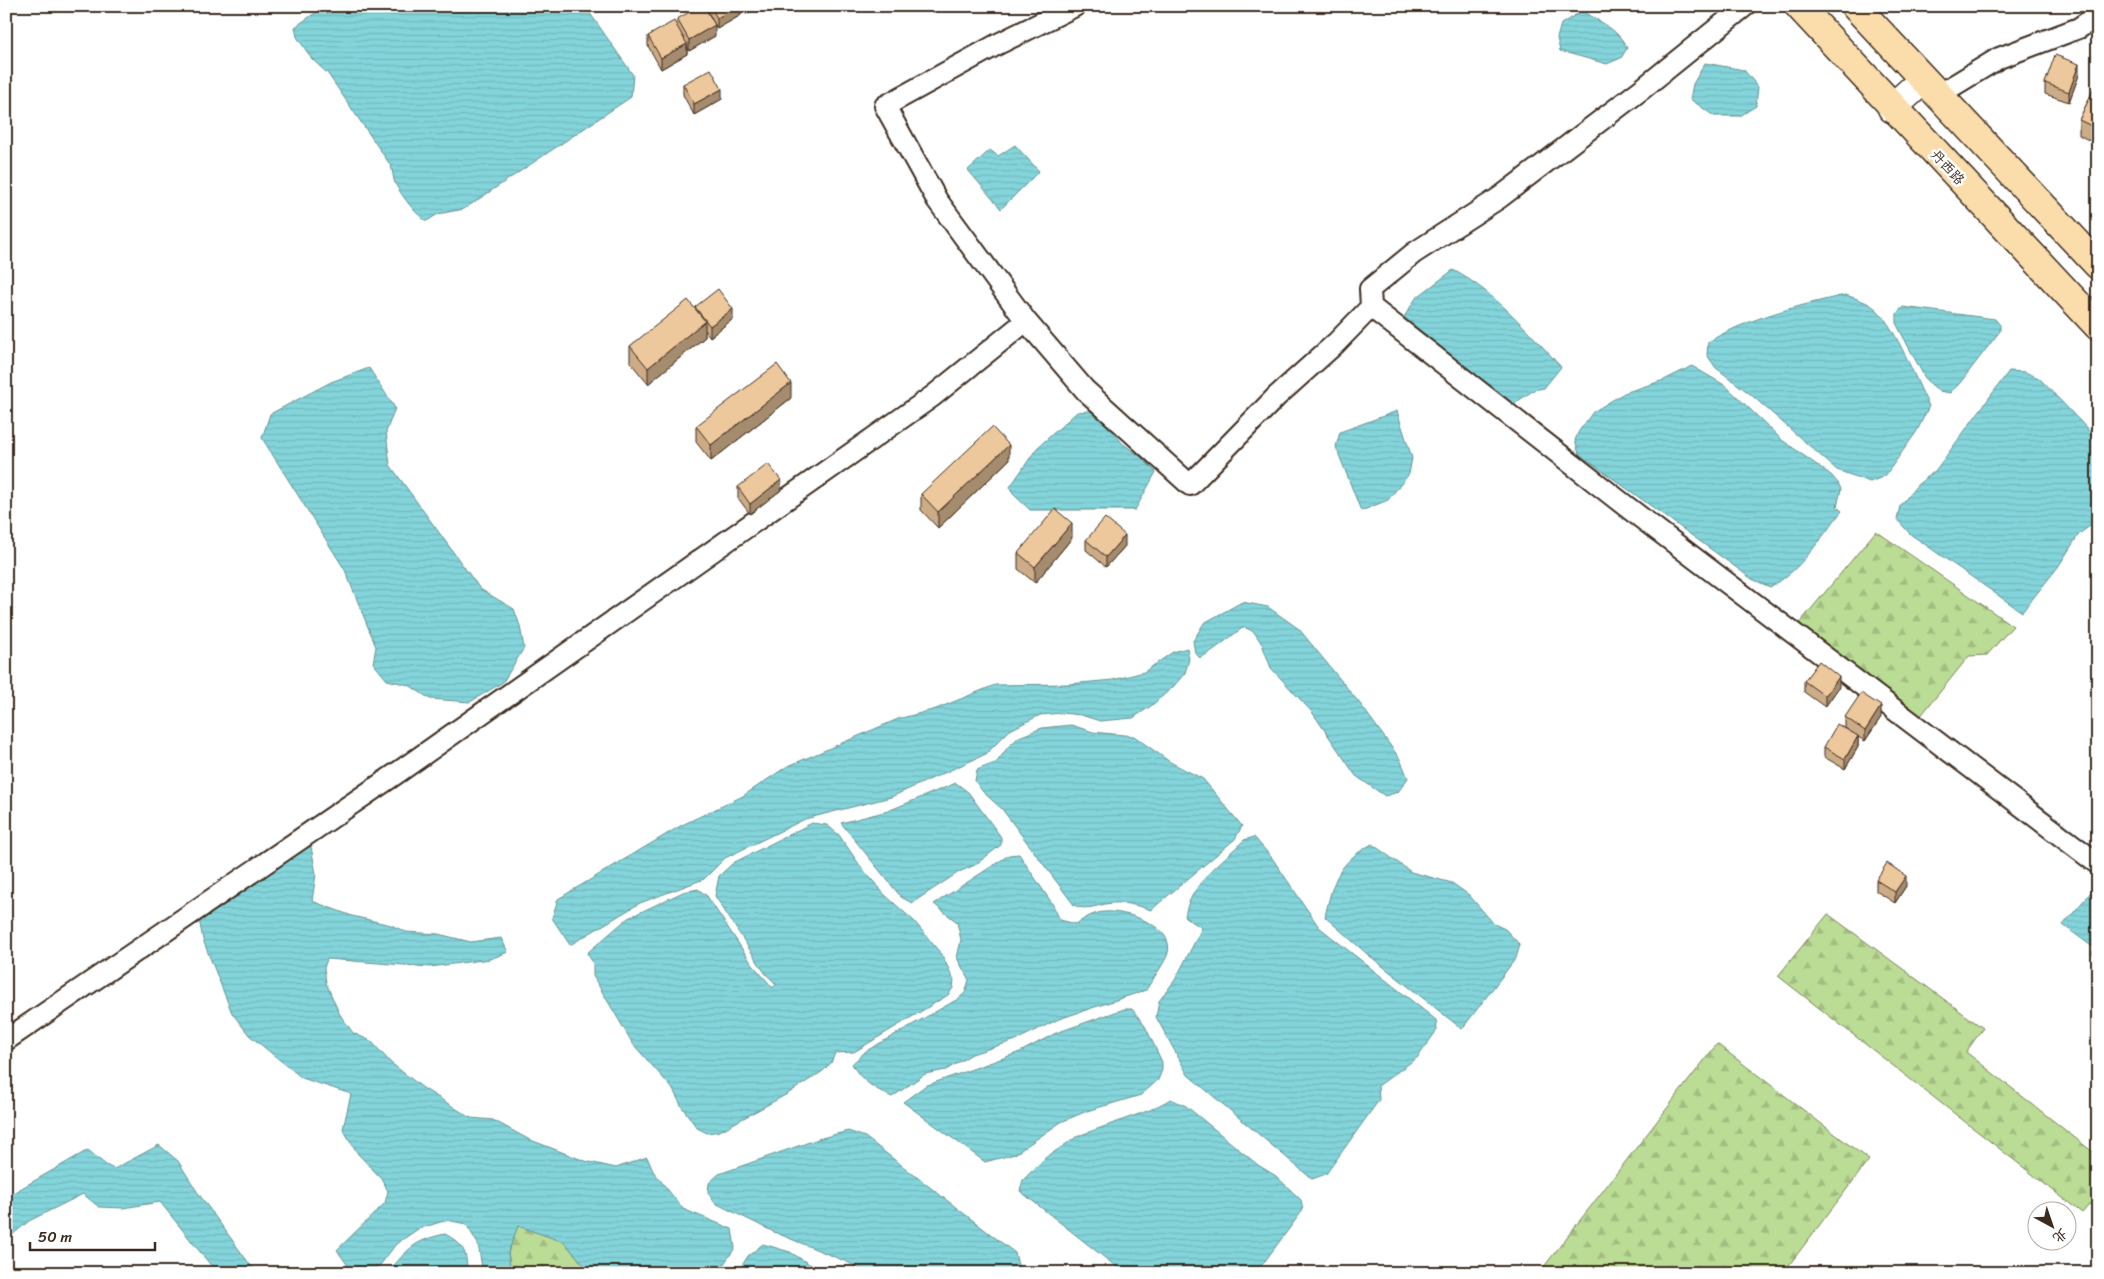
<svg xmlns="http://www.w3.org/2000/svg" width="2104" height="1279" viewBox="0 0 2104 1279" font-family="Sriracha,'LXGW WenKai TC',sans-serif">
<defs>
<pattern id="forest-firs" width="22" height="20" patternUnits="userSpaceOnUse" patternTransform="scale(1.25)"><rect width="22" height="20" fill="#badc95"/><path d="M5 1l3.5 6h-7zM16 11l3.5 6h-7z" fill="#a1bd80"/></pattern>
<pattern id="water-rules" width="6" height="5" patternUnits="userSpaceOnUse" patternTransform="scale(1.25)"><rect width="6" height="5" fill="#83d5db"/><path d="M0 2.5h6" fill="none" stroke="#72b7bc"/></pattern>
</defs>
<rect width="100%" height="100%" fill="#fff"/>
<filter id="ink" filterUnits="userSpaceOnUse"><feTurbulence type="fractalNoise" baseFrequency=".02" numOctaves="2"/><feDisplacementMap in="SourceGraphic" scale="10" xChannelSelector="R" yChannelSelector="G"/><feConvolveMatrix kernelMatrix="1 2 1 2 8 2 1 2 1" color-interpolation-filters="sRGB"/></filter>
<g filter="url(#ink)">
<path fill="url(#forest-firs)" stroke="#7a835a" d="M1876,531L2013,626L1987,655L1969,656L1919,718L1797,626Z
M1828,914L1983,1028L1966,1052L2098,1156V1195L2082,1213L1778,976Z
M1717,1044L1869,1160L1783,1273H1539Z
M517,1225L564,1242L591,1273H511L508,1253Z"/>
<path fill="url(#water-rules)" stroke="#66918f" d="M325,6H585L633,75L631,97L464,209L438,214L427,221C418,218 399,192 395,183C393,178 393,172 391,166L328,74L312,59L297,37L295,27Z
M1582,11C1599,21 1618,29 1627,48L1621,58L1607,64L1560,51L1557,38L1561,24Z
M1705,63L1744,70L1758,87L1756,106L1740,116H1714L1690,99L1693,84Z
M1015,145L1039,171L1001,209L968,170L990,150L998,156Z
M1453,270C1494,291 1530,333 1561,367L1544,388L1534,390L1512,405L1404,317L1416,298Z
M1845,295C1855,298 1869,302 1877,310C1896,328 1916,381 1929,406L1917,431L1885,476L1870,482L1837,470L1749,393L1716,368L1707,355L1708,342C1750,317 1798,306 1845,295Z
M1903,307L1995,319L2000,325V331L1960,383L1950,393L1939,391L1926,380L1897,325V313Z
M1692,366L1726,386L1782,440L1831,475L1838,483L1841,489L1837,507L1842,511C1821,537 1801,571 1770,587L1752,579L1579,454L1575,440L1579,431L1593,412L1624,393L1664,380Z
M369,368L395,408L386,432L390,465L480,589L514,609L520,626L524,648L503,682L470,702L430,699L409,685L387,680L373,663L376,647L345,570L262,438L270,414L331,382Z
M2009,371L2025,372L2039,378L2098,440V517L2094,523L2079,534L2058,567L2022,612L1910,534L1897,519L1900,506L1917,485L1935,471Z
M1090,411L1107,423L1122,443L1140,456L1156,472L1135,510H1030L1014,495L1010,487L1037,448L1077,412Z
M1397,411L1412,458L1409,474L1388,500L1361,511L1336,447L1340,432Z
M1242,602L1268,607L1299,629L1361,705L1400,759L1408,778L1398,792L1385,796L1356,776L1312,712L1271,668L1262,644L1254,632L1244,627C1229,637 1216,650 1200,658L1195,653L1193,641L1204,623Z
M1187,648L1189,659L1185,673L1173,687L1151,706L1133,718L1100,721L1081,715L1061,713L1040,715L1010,730L986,754L891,797L805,819L725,858L704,879L640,903L570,945L552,918L558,899L682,825L743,796L786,767L898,719L936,709L995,685L1069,684L1113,680L1144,672L1173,652Z
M1071,725L1093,732L1134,736L1170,762L1203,779L1242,826L1235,839L1151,910C1139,906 1125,902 1112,903C1098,904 1087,912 1074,905L1002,809L983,792L975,781L977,770L997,762L1008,747L1019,737L1042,728Z
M956,783L968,792L1001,837V845L975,865L959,872L912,903L901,897L841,823L888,811Z
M812,823L827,825L839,835L861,867L885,895L914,921L942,955L954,980L953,988L948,995L854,1052L835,1053L831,1063L823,1071L789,1093L720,1131L707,1133L697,1128L682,1107L672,1088L633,1044L593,976V963L587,953L628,918L683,892L698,889L707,896L752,964L773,988L776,984L765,973L715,896L719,876L733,863Z
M1254,837L1272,858L1319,927L1436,1020L1437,1030L1418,1057L1378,1086L1379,1100L1326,1174L1312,1179L1188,1075L1156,1017L1159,1001L1175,980L1202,928L1185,917C1189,885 1223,861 1244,840Z
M310,841L316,874L312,901L352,916L391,925L406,932L438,934L471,942L501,938L508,952L490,959L430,967L327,959L324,968L326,983L339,1013L353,1033L371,1041L391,1063L423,1088L471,1118L493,1120L528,1139L585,1161L616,1168L647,1157L653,1171L683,1209L732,1229L735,1248L719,1271L715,1273H591L564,1242L518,1226L508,1253L511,1273H483L478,1244L466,1224L447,1220L418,1229L396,1244L381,1264L370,1273H353L337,1250L385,1203L388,1191L381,1178L358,1154L343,1129L351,1094L302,1078L249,1035L232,1013L203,940L198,914Z
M1372,844L1411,872L1452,883L1469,895L1494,924L1505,929L1520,945L1516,958L1462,1029L1366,953L1325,917C1333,880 1338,863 1372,844Z
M1019,854L1053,905L1060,920L1076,924C1085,918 1093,913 1104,912C1124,910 1175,925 1168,953C1165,963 1152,980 1146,990L1059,1019L1016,1040L972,1054L946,1070L925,1074L892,1097C875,1089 861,1081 852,1064L866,1051L958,999L965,993L969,980L957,958L961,940L957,922L934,904L1009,855Z
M2098,885V958L2091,954L2094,948L2063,925L2096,886Z
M1124,1009H1132L1145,1026L1162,1062V1070L1158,1080L1141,1095L1087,1111L1061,1122L1015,1154L985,1162L903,1102L925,1086L1020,1052L1056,1033Z
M1171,1099L1186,1106L1258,1165L1276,1176L1301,1200L1303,1210L1256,1273H1124L1020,1191L1023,1180L1045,1158L1078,1136L1150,1110Z
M848,1131L865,1137L1015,1253L1018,1265L1015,1272L868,1273L847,1262L774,1232L715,1203L708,1193L709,1183L719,1174L818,1139Z
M159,1145L178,1161L198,1193L251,1266L259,1273H217L160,1202L123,1208L99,1207L83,1194L29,1221L6,1240V1197L88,1150L106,1165L114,1169Z
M445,1234C464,1244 467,1252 467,1273H387C409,1249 412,1241 445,1234Z
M763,1244L790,1252L809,1264L833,1273H737L748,1256Z"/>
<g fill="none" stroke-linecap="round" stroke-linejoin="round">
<g stroke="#3b2a1e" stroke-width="24">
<path id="street" d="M1075,6L998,44L885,106L937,200L1026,321L1085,390L1190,485L1277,396L1336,343L1371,307L1370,289L1414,253L1499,198L1642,89L1745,6
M1938,95L1999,58L2079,28L2098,15
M1371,307L1627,507L2098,864
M6,1040L400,771L933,396L1026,321"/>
</g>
<g stroke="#3b2a1e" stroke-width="31">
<path id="secondary" d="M1892,108L1923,80"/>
</g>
<g stroke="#3b2a1e" stroke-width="31">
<path id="primary" d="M1799,6L2098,326
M1855,6L2098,265"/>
</g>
<use href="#street" stroke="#fff" stroke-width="20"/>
<use href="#secondary" stroke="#fff" stroke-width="28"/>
<use href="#primary" stroke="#fbddab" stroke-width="28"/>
</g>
<path fill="#ccac87" stroke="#3b2a1e" d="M707,6H741V15L717,29L707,10Z
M742,6H760L746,14Z
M677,19L715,36L689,51L687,46V54L661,69L648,46V36L677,26Z
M2079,75L2069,102L2045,94V83Z
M2098,80V145L2079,135V120Z
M683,84L722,99L694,115L683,95Z
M695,307L733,319L710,337L705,330V337L648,384L630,362V346L695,309Z
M791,398L711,461L696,442V426Z
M1009,460L938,528L921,510V494Z
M738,487L781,490L750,514L738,498Z
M1072,538L1035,583L1018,569V553Z
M1086,540L1125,546L1106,567L1086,550Z
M1804,681L1839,687L1825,707L1804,692Z
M1845,717H1881L1865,741L1858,737V747L1845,769L1824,757V747L1855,735L1845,728Z
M1876,880L1906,886L1895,903L1876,891Z"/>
<path fill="#a68c6e" stroke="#3b2a1e" d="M739,6H741V15L717,29V18Z
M746,6H760L746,14Z
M715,25V36L689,51V40Z
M687,44V54L661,69V58Z
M2079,64V75L2069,102V92Z
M722,89V99L694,115V104Z
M733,309V319L710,337V326Z
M705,321V337L648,384V368Z
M791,383V398L711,461V445Z
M1009,445V460L938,528V512Z
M781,480V490L750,514V504Z
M1072,523V538L1035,583V567Z
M1125,535V546L1106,567V557Z
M1839,677V687L1825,707V696Z
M1881,706V717L1865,741V731Z
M1858,736V747L1845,769V759Z
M1906,876V886L1895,903V892Z"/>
<path fill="#edc89d" stroke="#3b2a1e" d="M700,6H704L715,25L689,40L677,19Z
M710,6H739L717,18Z
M674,21L687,44L661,58L648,36Z
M2055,55L2079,64L2069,92L2045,83Z
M711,69L722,89L694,104L683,84Z
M2098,80V129L2079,120Z
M718,289L733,309L710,326L695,307Z
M688,300L705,321L648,368L630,346Z
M777,364L791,383L711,445L696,426Z
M992,427L1009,445L938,512L921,494Z
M768,464L781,480L750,504L738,487Z
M1055,509L1072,523L1035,567L1018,553Z
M1105,518L1125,535L1106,557L1086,540Z
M1819,661L1839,677L1825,696L1804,681Z
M1861,693L1881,706L1865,731L1845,717Z
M1837,724L1858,736L1845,759L1824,747Z
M1887,863L1906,876L1895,892L1876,880Z"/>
</g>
<g text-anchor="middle" stroke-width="5" stroke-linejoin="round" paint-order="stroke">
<g font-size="14" fill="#3b2a1e" stroke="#fff">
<text transform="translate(1948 167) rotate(47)" y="5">丹西路</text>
</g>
</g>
<rect width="2104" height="1279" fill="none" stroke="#fff" stroke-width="25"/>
<rect x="12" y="12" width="2079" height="1254" fill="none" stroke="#3b2a1e" stroke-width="2" filter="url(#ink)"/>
<g transform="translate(2052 1226) rotate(140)"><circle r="24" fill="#ffffff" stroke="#b1aaa5"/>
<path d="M0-4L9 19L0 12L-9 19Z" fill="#3b2a1e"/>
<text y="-8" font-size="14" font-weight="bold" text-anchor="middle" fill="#3b2a1e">北</text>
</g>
<path d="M30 1242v8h125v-8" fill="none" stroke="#3b2a1e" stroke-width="2.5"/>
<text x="38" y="1242" font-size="15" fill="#3b2a1e" stroke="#ffffff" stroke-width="4" paint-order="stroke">50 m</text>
</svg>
